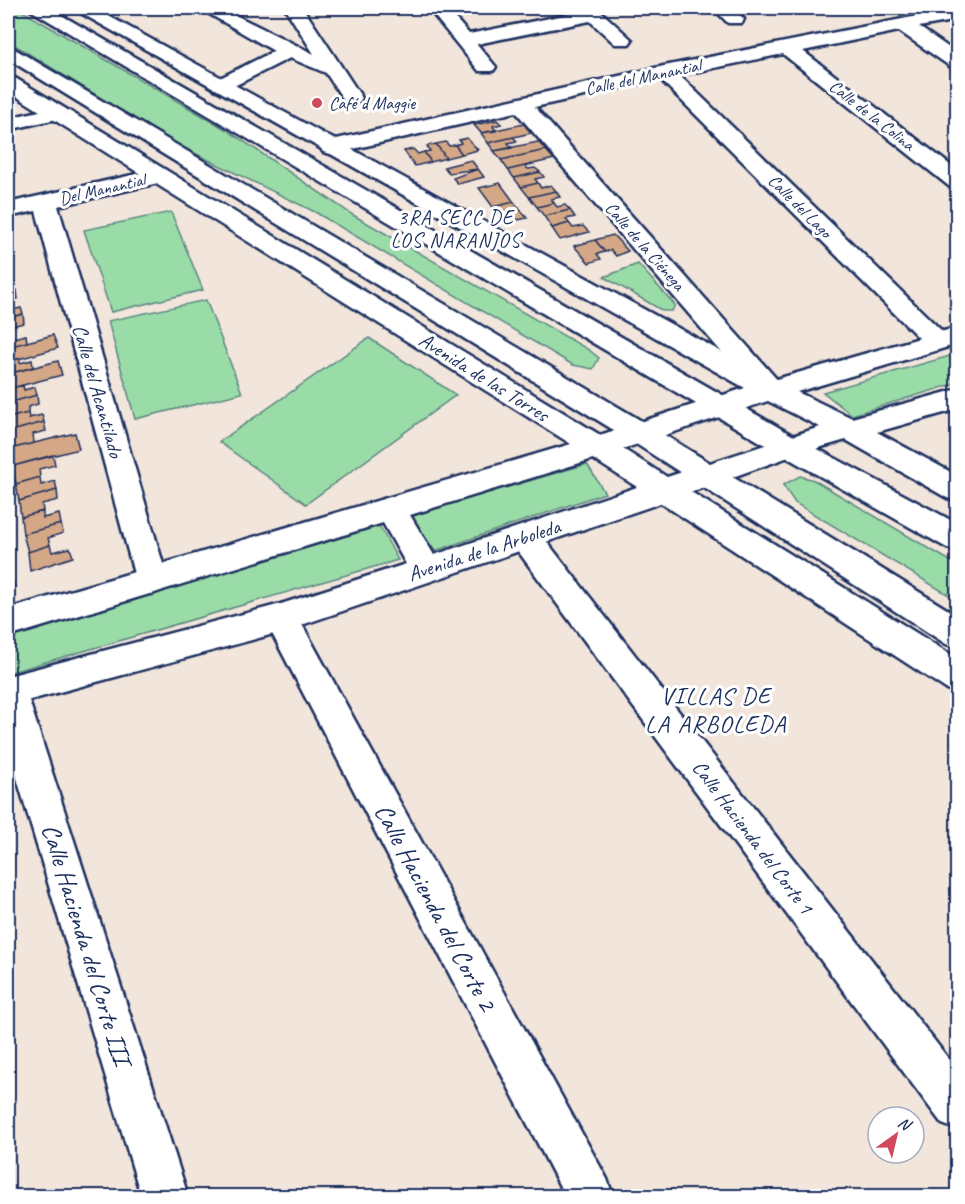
<svg xmlns="http://www.w3.org/2000/svg" width="965" height="1204" viewBox="0 0 965 1204" font-family="Caveat,sans-serif">
<rect width="100%" height="100%" fill="#f2e5db"/>
<filter id="ink" filterUnits="userSpaceOnUse"><feTurbulence type="fractalNoise" baseFrequency=".0167" numOctaves="2"/><feDisplacementMap in="SourceGraphic" scale="12" xChannelSelector="R" yChannelSelector="G"/><feConvolveMatrix kernelMatrix="1 2 1 2 8 2 1 2 1" color-interpolation-filters="sRGB"/></filter>
<g filter="url(#ink)">
<path fill="#9adca7" stroke="#5a8682" stroke-width="1.5" d="M8,8H17L227,130L353,215L589,350L599,358L593,369L573,365L315,212L174,143L8,41Z
M171,212L203,290L111,312L84,230Z
M638,264L675,305L672,311H663L604,277Z
M206,300L242,393L135,419L108,321Z
M369,338L456,395L306,504L219,442Z
M957,354V383L852,415L823,392Z
M587,464L605,493L435,551L410,516Z
M800,476L814,480L957,565V600L795,503L783,485Z
M379,525L398,560L8,673V633Z"/>
<path fill="#d4a786" stroke="#1b2f5e" stroke-width="1.5" d="M497,120L501,124L493,126L496,131L481,133L474,125Z
M524,124L531,133L488,143L481,133Z
M513,137L517,141L508,143L512,148L494,151L488,143Z
M467,138L478,150L462,154L455,145L461,143L459,140Z
M446,142L449,146L455,145L462,154L446,158L436,144Z
M538,142L546,150L501,160L494,151Z
M436,144L446,158L431,162L424,152L430,151L427,146Z
M413,149L418,154L424,152L431,162L415,166L404,151Z
M546,150L554,159L508,170L501,160Z
M471,160L478,169L449,173L444,167Z
M525,166L528,169L535,168L540,172L514,178L508,170Z
M478,169L484,177L458,184L453,178Z
M540,172L544,177L535,179L538,183L521,187L514,178Z
M500,183L514,202L493,207L479,188Z
M538,183L541,188L551,185L556,191L529,197L521,187Z
M556,191L560,197L551,199L554,203L537,207L529,197Z
M514,202L527,218L518,220L513,214L508,216L505,211L497,212L493,207Z
M554,203L557,207L565,205L570,210L544,216L537,207Z
M570,210L575,217L566,219L569,223L552,228L544,216Z
M569,223L573,228L583,226L589,232L560,240L552,228Z
M613,235L628,251L616,256L611,250L605,252L595,240Z
M595,240L605,252L597,254L601,259L589,263L574,246Z
M17,290L18,299L8,301V292Z
M21,308L23,314L8,318V311Z
M23,314L24,323L11,326L12,332L8,333V318Z
M12,332L13,338L26,335L27,342L8,347V333Z
M53,335L58,348L8,362V347Z
M20,358V363L32,360L33,367L8,374V362Z
M58,361L62,375L8,389V374Z
M23,385L24,390L35,387L37,395L8,403V389Z
M37,395L38,404L28,407V413L8,418V403Z
M28,413L29,418L42,415L44,422L8,432V418Z
M44,422L46,431L33,434L34,443L10,449L8,432Z
M75,433L79,449L13,466L10,449Z
M53,455L55,465L39,469L40,477L16,484L13,466Z
M40,477L41,485L55,481L57,490L19,501L16,484Z
M57,490L58,500L42,504L43,511L21,517L19,501Z
M43,511V518L59,514L61,524L23,534L21,517Z
M61,524L63,533L48,538L50,545L28,552L23,534Z
M50,545L52,552L70,548L73,557L30,571L28,552Z
M11,574L15,587L8,590V576Z"/>
<g fill="none" stroke-linecap="round" stroke-linejoin="round">
<g stroke="#1b2f5e" stroke-width="5">
<path id="street" d="M199,8H221L314,54L285,8H303L362,98L359,102H345L326,73L290,58L228,89H214L211,85L214,81L274,51Z
M428,8H446L469,34L580,12L577,8H597L632,40L629,44H615L590,21L477,44L496,67L493,71H479Z
M713,8H733L744,19L742,23H728Z
M958,8V20L919,27L958,54V69L951,67L899,31L803,51L958,171V189L950,187L783,54L679,75L946,335L950,341L946,347L937,350L928,347L660,79L535,107L780,383L784,390L780,397L770,400L760,397L516,112L331,154L323,152L320,147L323,142L664,66Z
M58,107L65,109L69,113L65,117L8,130V118Z
M159,169L167,171L170,176L167,181L58,206L168,581L163,590L152,594L141,590L136,581L36,211L8,217V203Z
M526,526L537,529L958,1071V1130L942,1124L515,547L510,538L515,529Z
M281,604L293,608L607,1179L613,1196H565L264,618L269,608Z
M8,676L20,680L26,691L188,1196H141L8,748Z"/>
</g>
<g stroke="#1b2f5e" stroke-width="5">
<path id="secondary" d="M72,8H94L773,380L958,327V344L797,392L852,418L958,389V409L877,432L958,476V501L947,498L846,440L797,454L691,492L958,659V693L946,689L661,503L281,632L8,706V676L281,604L406,564L383,523L8,637V609L571,444L8,91V76L15,78L600,435L745,388ZM768,401L820,427L667,477L623,449ZM593,459L637,487L434,555L410,515Z"/>
</g>
<g stroke="#1b2f5e" stroke-width="5">
<path id="primary" d="M27,8H49L799,439L958,524V551L947,548L779,453Z
M8,45L650,426L958,616V648L946,644L630,440L8,59Z"/>
</g>
<use href="#street" fill="#fff" fill-rule="evenodd"/>
<use href="#secondary" fill="#fff" fill-rule="evenodd"/>
<use href="#primary" fill="#fff" fill-rule="evenodd"/>
</g>
</g>
<circle fill="#d1495b" stroke="#fff" stroke-width="2" cx="317" cy="103" r="6"/>
<g text-anchor="middle" stroke-width="6" stroke-linejoin="round" paint-order="stroke">
<g font-size="18" fill="#1b2f5e" stroke="#fff">
<text transform="translate(643 77) rotate(-12)" y="6">Calle del Manantial</text>
<text transform="translate(872 115) rotate(38)" y="6">Calle de la Colina</text>
<text transform="translate(102 189) rotate(-13)" y="6">Del Manantial</text>
<text transform="translate(800 206) rotate(45)" y="6">Calle del Lago</text>
<text transform="translate(645 246) rotate(49)" y="6">Calle de la Ciénega</text>
</g>
<g font-size="18" fill="#1b2f5e" stroke="#fff" text-anchor="start">
<text x="329" y="109">Café d Maggie</text>
</g>
<g font-size="20" letter-spacing="1.5" fill="#1b2f5e" stroke="#fff">
<text x="456" y="224">3RA SECC DE<tspan x="456" dy="23">LOS NARANJOS</tspan></text>
</g>
<g font-size="21" fill="#1b2f5e" stroke="#fff">
<text transform="translate(484 377) rotate(32)" y="7">Avenida de las Torres</text>
<text transform="translate(98 391) rotate(74)" y="7">Calle del Acantilado</text>
<text transform="translate(484 550) rotate(-18)" y="7">Avenida de la Arboleda</text>
<text transform="translate(753 837) rotate(53)" y="7">Calle Hacienda del Corte 1</text>
</g>
<g font-size="24" letter-spacing="1.5" fill="#1b2f5e" stroke="#fff">
<text x="716" y="704">VILLAS DE<tspan x="716" dy="28">LA ARBOLEDA</tspan></text>
</g>
<g font-size="26" fill="#1b2f5e" stroke="#fff">
<text transform="translate(436 907) rotate(62)" y="9">Calle Hacienda del Corte 2</text>
<text transform="translate(87 944) rotate(73)" y="9">Calle Hacienda del Corte III</text>
</g>
</g>
<rect width="965" height="1204" fill="none" stroke="#fff" stroke-width="30"/>
<rect x="15" y="15" width="935" height="1174" fill="none" stroke="#1b2f5e" stroke-width="2" filter="url(#ink)"/>
<g transform="translate(896 1135) rotate(34)"><circle r="28" fill="#ffffff" stroke="#a4acbf" stroke-width="1.5"/>
<path d="M0-4.5L10 22L0 15L-10 22Z" fill="#d1495b"/>
<text y="-9" font-size="16" font-weight="bold" text-anchor="middle" fill="#1b2f5e">N</text>
</g>
</svg>
